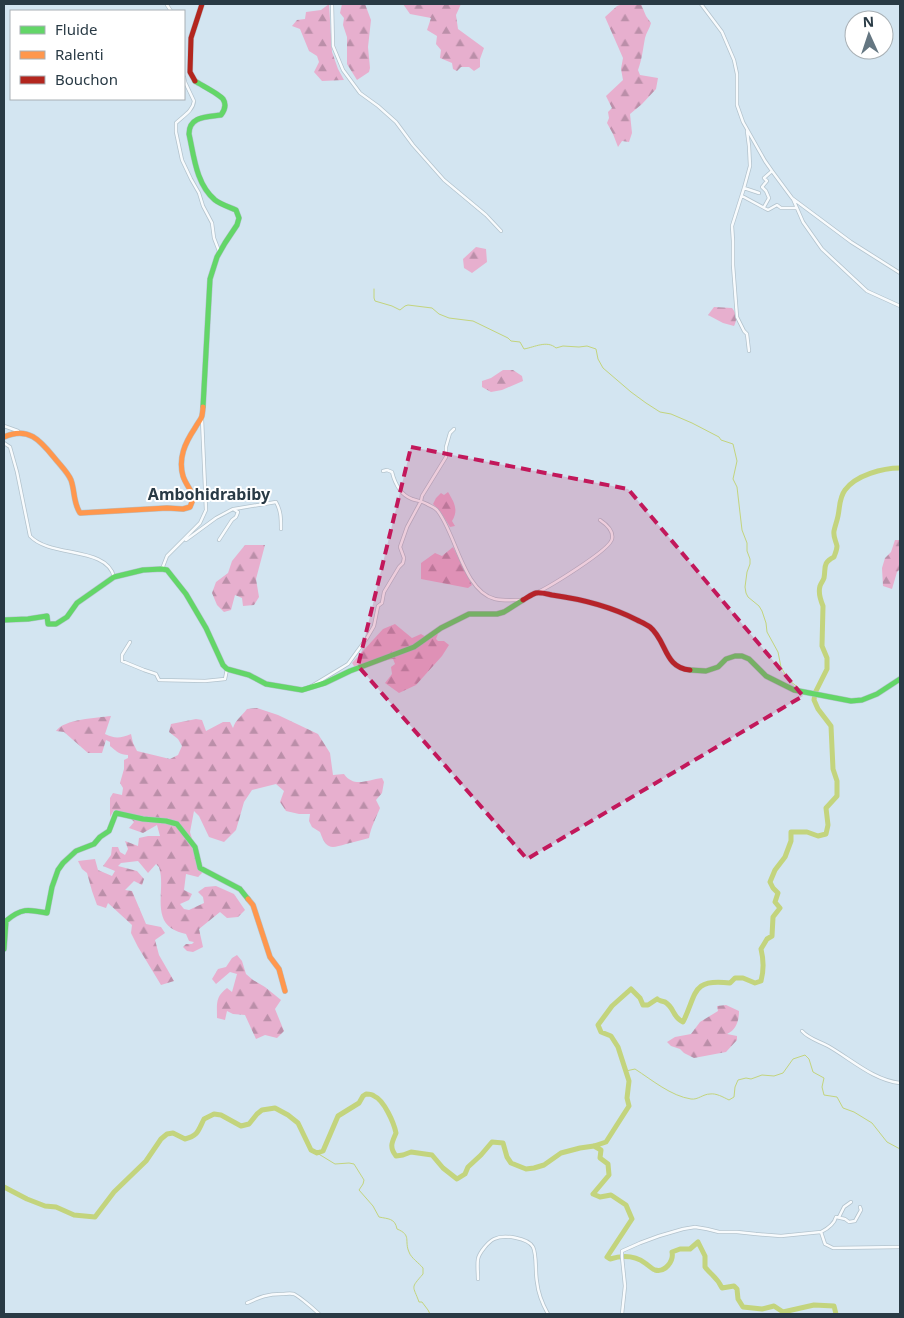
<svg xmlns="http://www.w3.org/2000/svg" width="904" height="1318" viewBox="0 0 904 1318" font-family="'Noto Sans',sans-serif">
<defs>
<pattern id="forest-firs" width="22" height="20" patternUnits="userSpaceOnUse" patternTransform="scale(1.25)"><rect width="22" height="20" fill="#e7afce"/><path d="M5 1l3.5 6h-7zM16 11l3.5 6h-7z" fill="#bb8fa9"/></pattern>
</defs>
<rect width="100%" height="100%" fill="#d3e5f1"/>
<path fill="url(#forest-firs)" d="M329,4L332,52L338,69L344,80L322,81L314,72L319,62L317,56L309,51L300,29L292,26L297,20L305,19L306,12L321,10Z
M342,4H365L371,20L368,47L370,68L369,72L357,80L347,64V37L343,25L344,18L340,13Z
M403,4H461L456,15L458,29L484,48L480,59V67L474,71L469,67H461L457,71L453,69L452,63L440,58L441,50L436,44L437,36L427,30L431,18L410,14Z
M623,4H641L646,16L651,23C650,28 646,33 645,38C643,49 642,59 638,70L640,75L658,78L656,89L642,104L630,114L632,133L629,142L622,141L618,147L613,134L607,123L609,118L608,112L612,108L606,96L623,80L621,69L623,58L605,17L617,6Z
M476,247L486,249L487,262L472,273L464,268L463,259Z
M714,307L732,308C737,314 737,320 734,326L723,323L708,315Z
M503,370H513L522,376L523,381L502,390L491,392L482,387V381L491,378Z
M448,492C454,502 459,510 452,521L455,526L450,527L440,511L433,504L436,498L441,493L444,495Z
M895,540H900V569L897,572L892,589L883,586L882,568L885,558L891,552Z
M245,545H265L256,579L259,597L254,605L243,606L242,598L235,595L231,610L224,612L217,605L212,593L216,582L228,573L232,561Z
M453,547L472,585L468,588L421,579V563L435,553L442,556Z
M395,624L412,638L421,634L426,637L438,634L436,639L438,641H444L449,645L442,656L416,685L399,693L385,683L392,674L391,667L395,664L393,659L354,666L352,663L383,629Z
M257,708L278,715L318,734L330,753L333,775L344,774C354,788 367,780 382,778L384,782L382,793L376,800L380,808C376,818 371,827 369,838C362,840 354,842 346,844C330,849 326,849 320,832L312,827L309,821L310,814H299L286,811L280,802L284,791L276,784L252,790L244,802L236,830L224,842L209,837L199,816L194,811L190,832L202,873L198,877L186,874L184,890L192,894L189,900L180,904L184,909L189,910L204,903L203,897L198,892L205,887L216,886L234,894L245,910L238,917L227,918L220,912L199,929L203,947L193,952L187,951L183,947L186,944H192L194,942L189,941L186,934C181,933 175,931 171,928C156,918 162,895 161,879C161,875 160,871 159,867L156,864L148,873L138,861L121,863L118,866L137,871L144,879L142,885L134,881L125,890L132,891L146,924L161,927L165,933L155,940L159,955L174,981L161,985L138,947L131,933L132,925L108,903L106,908L97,905L92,891L87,873L82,869L78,861L95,859L98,870L112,876L115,871L103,866L111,855L112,847H118L120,852L125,855L128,849L125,841L138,846L139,838L148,836H160L157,825L143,833L129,828L134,822L126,813L114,810L110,817V798L113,793L122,795L123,788L120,783L124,769V760L128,758V755C120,755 116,751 110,746V742L106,740L102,753H88L64,732L56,731C64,719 97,718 111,716L105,734C115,739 121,738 131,734L133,743L137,751L170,759L178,755L182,746L178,739L169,732L171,724L196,719L202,720L206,731L223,722H230L233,728C236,719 241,717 247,709Z
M237,955L242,961L246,974L253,980L265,987L281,1000L275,1009L284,1031L277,1038L265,1035L256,1039L245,1015L233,1014L227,1011L225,1020L217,1018C217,1004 215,997 227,988L232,992L237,974L230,972L216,984L212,979L218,969L226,967L232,958Z
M726,1005L739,1011C739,1021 736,1030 727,1034L737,1036V1040L726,1052L694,1058L684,1053L680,1049L671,1046L667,1042L675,1037L691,1034L700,1022L718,1011L717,1006Z"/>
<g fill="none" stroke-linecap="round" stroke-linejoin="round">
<path stroke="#c3d47d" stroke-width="1" d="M374,289V298L375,301L392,306L400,310L405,306L408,305L432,308L439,314L449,318L473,321L508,338L511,341L520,342L524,349C535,347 547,340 556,348L563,346L579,347L587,346L596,349L598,359L603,368L631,392L646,403L660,412L671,414L692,423L719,437L721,440L733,444L737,461L733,479L737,487L742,530L747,543V551L750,559V564L747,572L745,587L746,593L748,597L759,606L762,611L766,623L767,632L778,652L781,667L785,674L790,681L800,689
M626,1071L635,1069C652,1080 671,1096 691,1099C698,1100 703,1094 710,1094C716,1093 723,1097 729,1100L734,1097L735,1087L738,1080L746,1078L751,1079L762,1075L774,1076L783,1073L793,1059L805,1055L809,1059L813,1072L824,1078L822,1087L824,1095L837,1097L843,1108L854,1112L872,1123L887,1142L900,1149
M317,1153L335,1164L349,1163L354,1164L364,1180L363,1184L359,1190L373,1206L379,1217C388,1219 395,1218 397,1229C412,1235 404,1241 409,1252C411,1258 419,1263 423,1268V1274C410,1289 413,1285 419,1302H422L428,1310L430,1314"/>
<path stroke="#c3d47d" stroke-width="5" d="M594,1146L601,1150L600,1158L608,1164L609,1175L593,1194L600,1197L611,1195L626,1205L632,1219L607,1257L610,1259C623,1255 634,1255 645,1263C648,1265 652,1269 655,1270C665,1273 674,1261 672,1252L680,1249H690L698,1242L705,1256V1267C712,1276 717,1277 722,1288L734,1286L737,1289L738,1299L743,1307L762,1309L774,1306L783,1312L814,1305L834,1306L836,1314
M4,1187L27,1199L45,1206L56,1207L74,1215L95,1217L114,1192L146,1161L161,1139L167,1134L173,1133L185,1139C198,1136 198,1131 204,1119L214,1114L221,1115L241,1126L249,1124L257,1114L262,1110L275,1108L288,1115L298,1123L311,1150L317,1153L323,1151L338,1116L359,1103L363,1096L366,1094C369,1094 372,1094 374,1096C384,1100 394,1123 396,1133C392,1142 389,1147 396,1156L403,1155L411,1152L432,1155L443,1168L457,1179L465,1174L468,1167L481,1155L492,1142L503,1143L507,1157L511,1163L526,1169L534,1168L544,1165L561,1153L580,1148L594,1146L606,1142L629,1106L627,1098L629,1081L618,1047L611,1036L601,1032L598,1025L612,1006L631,989L640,998L643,1005H648L657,999C657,1000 665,1002 665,1002C675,1008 672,1017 683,1022C697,994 691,978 730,983L735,978H743L755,983L761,981C764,970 764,961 761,949L767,939L772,936L773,917L780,908L775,902L778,893L773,888L770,882L775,870L785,857L791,841V832H807L818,836L826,834L828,825L826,808L837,796V781L833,769L831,726L818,709L814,700L815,693L827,669V658L822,646L823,606C820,599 818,593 820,586C821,583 823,581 824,578C826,568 822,563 834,557C835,554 837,550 837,546C836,541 833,537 834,531C835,526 837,521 838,516C840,507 839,498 845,490C856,475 883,468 900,468"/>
<g stroke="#b3c3cd" stroke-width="4">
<path id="street" d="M168,4L167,5L171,11
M332,4L333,46L343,70L360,93L378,106L396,122L413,145L444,180L486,215L501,231
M701,4L722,32L734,60L737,74V105L743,122L765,161L772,171L792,198L851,242L900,273
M184,77L185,82L194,101C193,111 183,116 176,123V132L182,160L191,179L199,193L203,206L212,223L214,238L219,251
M747,131L749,146L750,166L744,188L732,226L733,241V265L737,317L744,331L747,334L749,351
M744,188L759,193
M742,196L768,210L777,205L781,208H796
M793,199L803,222L822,249L867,291L900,306
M764,207L769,198L766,191L762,187L767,181L764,178L772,171
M4,426L18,431
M4,443L10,447L17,472L30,536C50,558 107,546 114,577
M383,471L387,470L392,472C395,484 401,495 412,499C418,501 422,501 427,504C430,506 434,507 437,510C456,533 463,591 495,599C503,601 513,600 522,600
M234,509L276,502C281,511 281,518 281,529
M186,540L216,518L233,509L238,512L236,517L232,520L219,540
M162,569L167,556L200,523L206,510L202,419
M536,593C549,587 610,550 612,539C614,530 606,524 600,520
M130,642L122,655V661L144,670L156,674L159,680L205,681L225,679L227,669
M310,687L348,664L367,638L374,626L378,606L382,603L384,592L399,567L403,563L404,558L400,547L407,527L421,501L422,496L446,457V447L450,433L454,429
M802,1031C809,1039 819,1041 828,1046C851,1059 873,1080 900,1083
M839,1217L844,1207L851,1202
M821,1232C827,1229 834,1225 836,1217L845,1219L849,1222L855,1221L861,1210L860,1207
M478,1279C478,1273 477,1265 478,1259C479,1253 488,1242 494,1239C504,1234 528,1238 533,1247C537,1255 535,1272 537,1282C538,1292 543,1305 548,1314
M247,1303C260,1297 267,1294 282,1294C286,1294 290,1293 294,1294C300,1297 314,1309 319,1314
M622,1314L625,1286L622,1257V1251L640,1243L659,1236L683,1229L695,1227L707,1229L719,1232H737L756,1234L781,1236L821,1232L825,1244L833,1248L900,1247"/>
</g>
<g stroke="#b3c3cd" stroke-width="6">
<path id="fast" d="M195,81C201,85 219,94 223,99C227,105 224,111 221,115C207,117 189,116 189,134C194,156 196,184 215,200C220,204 229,207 236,210L239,218L237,225L225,243L217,257L210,279L203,407
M4,620L28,619L47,616L48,624H56L67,617L77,603L114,577L143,570L162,569L167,570L186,594L206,628L223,665L227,669L249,675L266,684L302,690L325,683L350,671L414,647L441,628L469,614H497L504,612L523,600
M690,670L706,671L718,667L726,659L735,656H742L749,659L766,676L794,690L851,701L862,700L877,694L900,679
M4,949L6,921C21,908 28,909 47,913L52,887L58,870L63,863L76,851L94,844L100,837L109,831L116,813L143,819L166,821L177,824L195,847L200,868L240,889L248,899"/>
</g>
<g stroke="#b3c3cd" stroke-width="6">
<path id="slow" d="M4,437C30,425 42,443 57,461C62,467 68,473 71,480C75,491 73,502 80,513L167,508L183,509L190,507L194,497C191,490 185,483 183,476C178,458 185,443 195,428C201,417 202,421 203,407
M248,899L253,905L270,957L279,969L285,991"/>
</g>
<g stroke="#b3c3cd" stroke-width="6">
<path id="jam" d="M195,81L190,72L191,38L202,4
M523,600C527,598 532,594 536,593C541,592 547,594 552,595C581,599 610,606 637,620C641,622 646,624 650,627C667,641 664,668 690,670"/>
</g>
<use href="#street" stroke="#f8fbfd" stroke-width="2.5"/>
<use href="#fast" stroke="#63d668" stroke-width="5"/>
<use href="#slow" stroke="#ff974d" stroke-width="5"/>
<use href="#jam" stroke="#b3261e" stroke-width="5"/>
</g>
<path fill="#c2185b" fill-opacity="0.2" stroke="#c2185b" stroke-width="4" stroke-dasharray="10 6" stroke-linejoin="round" d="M411,447L628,489L803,696L527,859L358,666Z"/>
<g text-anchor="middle" stroke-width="4" stroke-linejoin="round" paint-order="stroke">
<g font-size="16" font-weight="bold" fill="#293a45" stroke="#fff">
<text x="209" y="500">Ambohidrabiby</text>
</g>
</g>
<rect width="904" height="1318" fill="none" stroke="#293a45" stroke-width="10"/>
<rect x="10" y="10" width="175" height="90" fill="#ffffff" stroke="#a9b0b5"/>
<rect x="20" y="26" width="25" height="8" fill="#63d668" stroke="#a9b0b5"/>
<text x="55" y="35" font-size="15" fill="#293a45">Fluide</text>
<rect x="20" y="51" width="25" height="8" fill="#ff974d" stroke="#a9b0b5"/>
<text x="55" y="60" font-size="15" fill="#293a45">Ralenti</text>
<rect x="20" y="76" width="25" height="8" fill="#b3261e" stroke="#a9b0b5"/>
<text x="55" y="85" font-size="15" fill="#293a45">Bouchon</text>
<g transform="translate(869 35) rotate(357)"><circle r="24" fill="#ffffff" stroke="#a9b0b5"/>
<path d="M0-4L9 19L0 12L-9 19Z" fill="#647681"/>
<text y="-8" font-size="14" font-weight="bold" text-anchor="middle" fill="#293a45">N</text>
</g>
</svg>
